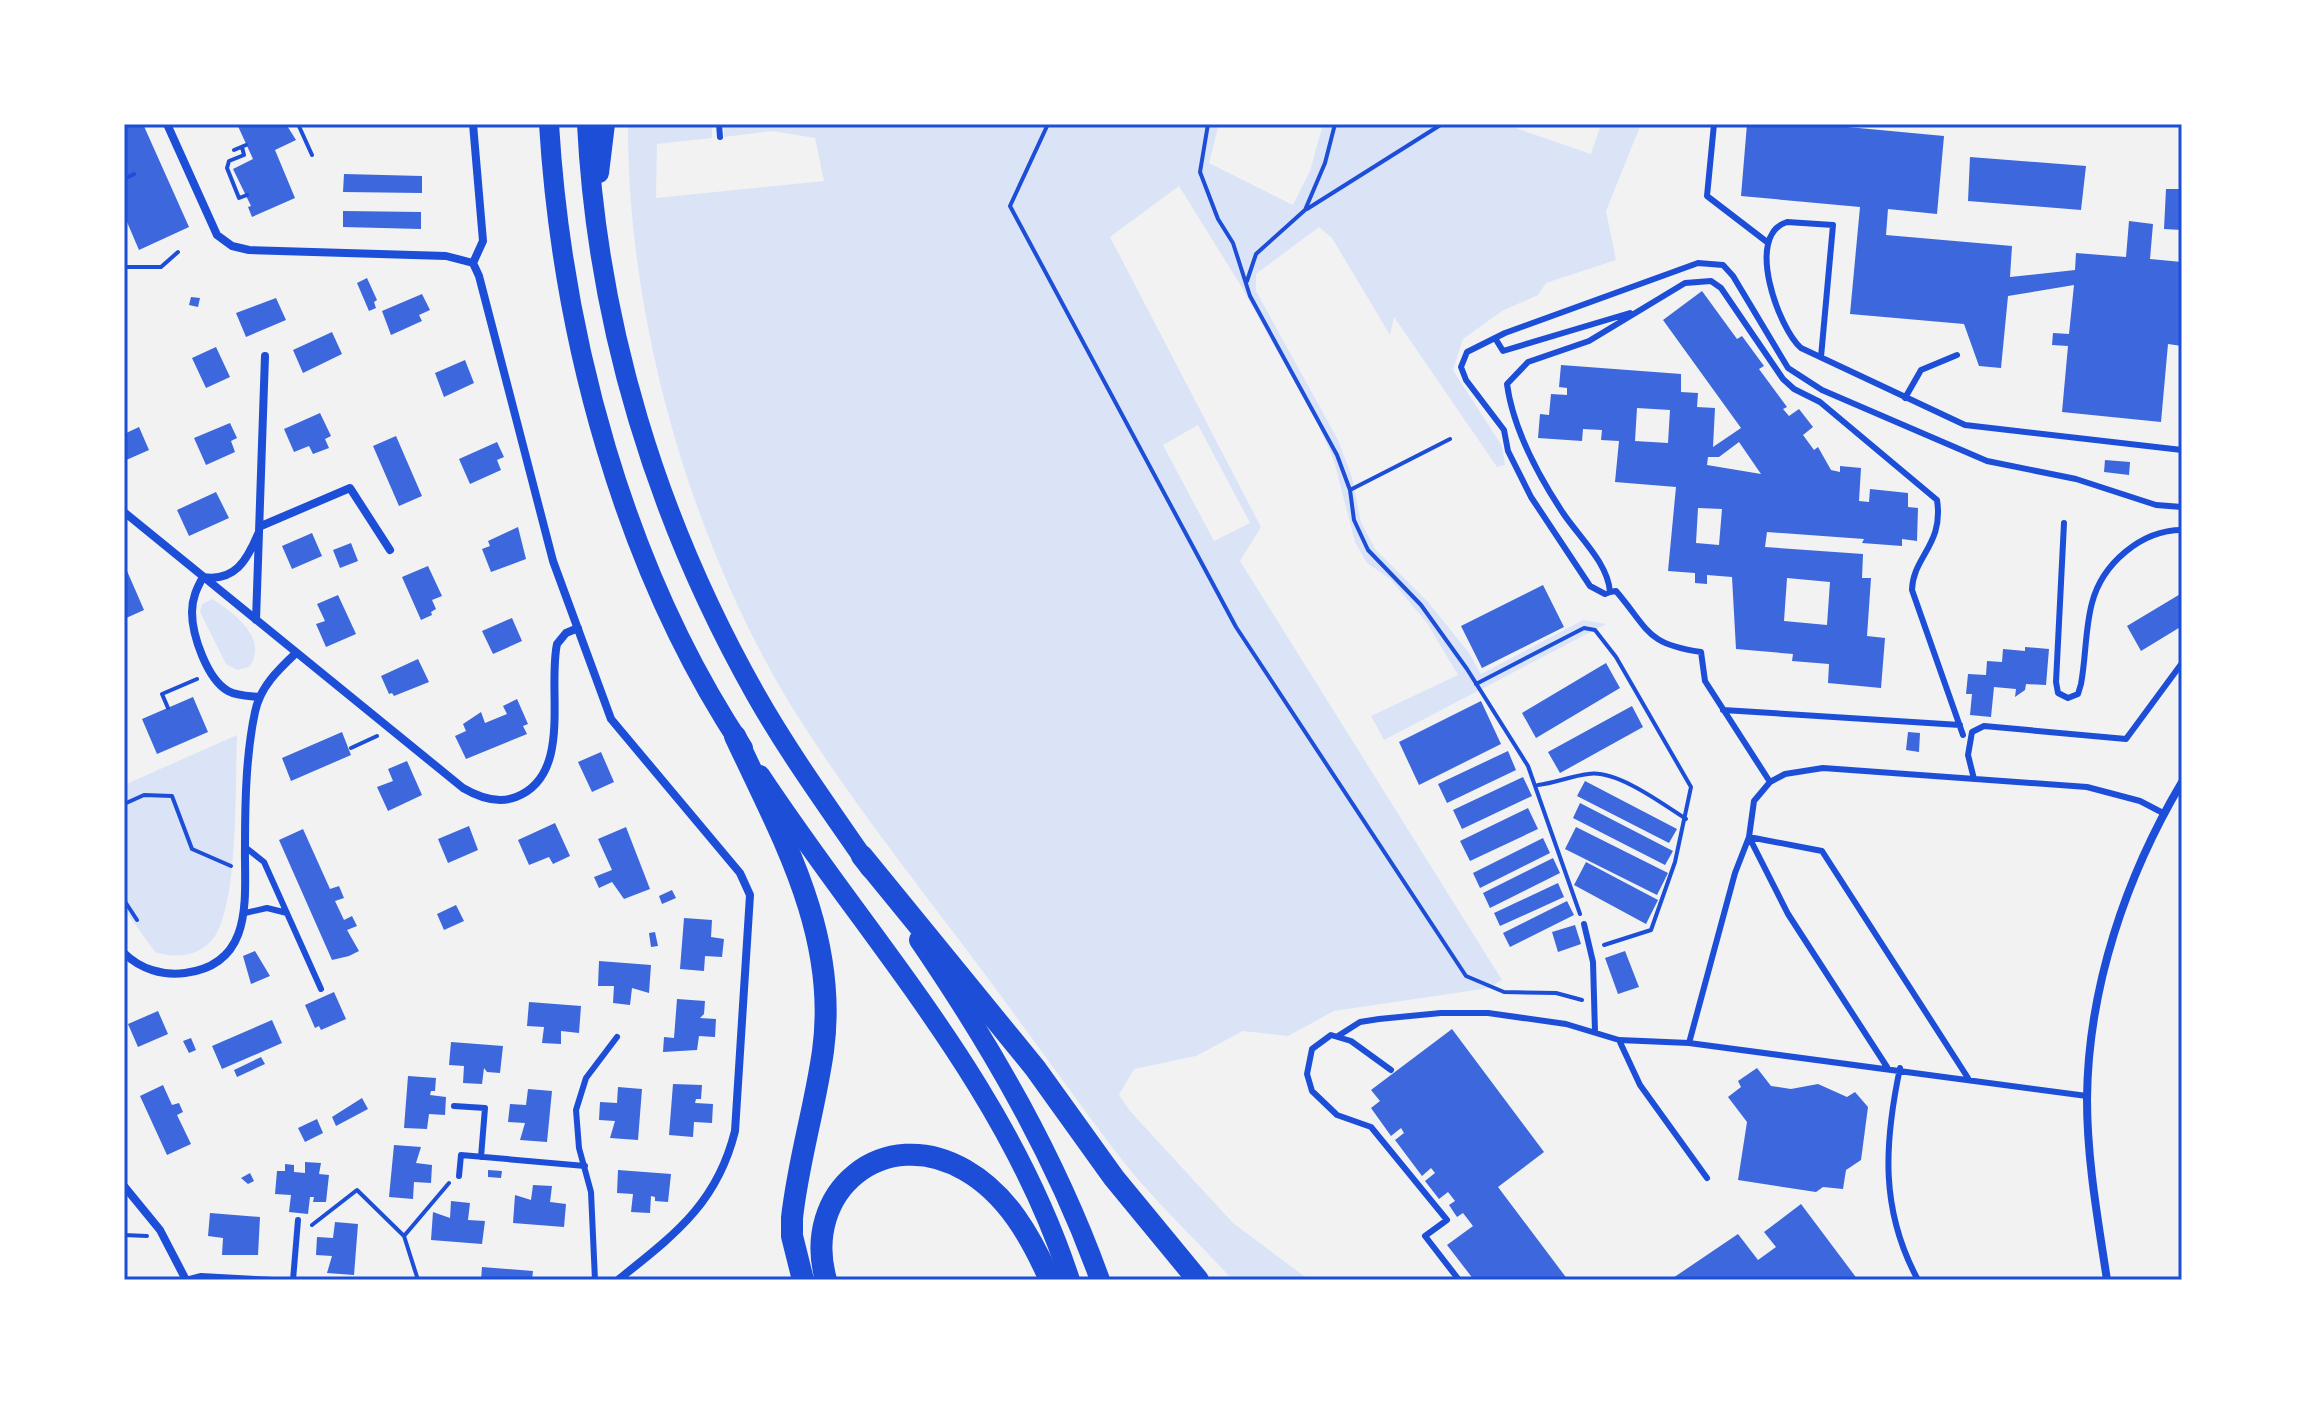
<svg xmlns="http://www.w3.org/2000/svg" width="2306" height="1404" viewBox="0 0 2306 1404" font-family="Quicksand,sans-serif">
<rect width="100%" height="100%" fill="#f2f2f2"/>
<path fill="#dbe4f7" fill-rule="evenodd" d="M628,124H712V138L657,144L656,198L824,181L815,138L772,131L724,137V124H1219L1209,163L1293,205L1310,171L1323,124H1504L1591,154L1601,124H1641L1606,211L1616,260L1546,283L1538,295L1502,311L1463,339L1453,370L1502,446L1505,465L1497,467L1394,317L1390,335L1332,238L1319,227L1256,274V291L1338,440L1352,477L1361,522L1375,549L1428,602L1469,653L1481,674L1583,620L1606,624L1384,740L1371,716L1458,675L1427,623L1390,579L1367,563L1355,542L1334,461L1319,426L1241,286L1179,186L1110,237L1261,527L1240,561L1502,980L1489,988L1334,1011L1288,1036L1243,1031L1196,1056L1134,1069L1119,1095L1130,1111L1233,1223L1309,1280H1233C1194,1238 1150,1197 1115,1151C1067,1087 1020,1021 972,957C914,880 854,804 802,723C694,555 627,323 628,124ZM1198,425L1250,523L1214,541L1163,445Z
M212,599C233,612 270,639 249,667L237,670L226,664L200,612L202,604Z
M237,735C235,782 239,899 215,936C202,956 176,959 155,952L124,909V785Z"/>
<path fill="#3d67dc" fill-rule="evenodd" d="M124,124H143L189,227L139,250L124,215Z
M237,124H286L296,140L275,150L295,198L252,217L248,207L251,206L233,169L253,159Z
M1747,124H1816L1944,136L1937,214L1888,209L1886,235L2012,246L2010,277L2075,270L2076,253L2126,257L2129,221L2153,224L2150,259L2182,262V346L2168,344L2161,422L2062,412L2068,346L2052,345L2053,333L2069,334L2074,285L2008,296L2001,368L1979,366L1964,324L1850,314L1860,207L1741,196Z
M1970,157L2086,166L2081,210L1968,201Z
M344,174L422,176V193L343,192Z
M2166,189H2182V230L2164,229Z
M343,211L421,212V229L343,227Z
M367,278L377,300L374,302L376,308L369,311L357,283Z
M1702,291L1737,339L1742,336L1764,366L1759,369L1787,407L1783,409L1789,416L1799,409L1813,427L1803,435L1814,450L1818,447L1831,470L1840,472V466L1861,468L1859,501L1869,502L1870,489L1908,493V507L1918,508L1917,541L1902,539V546L1862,543L1864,539L1767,532L1765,547L1863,554L1862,578H1871L1867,636L1885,638L1881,688L1828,683L1829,664L1792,661L1793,654L1736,649L1732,577L1707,575V584L1695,583V573L1668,571L1676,487L1615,482L1619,441L1601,440L1602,430L1583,429L1582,441L1538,438L1540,414L1549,415L1551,394L1567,395V388L1559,387L1561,365L1681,374V392L1698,393L1697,407L1715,408L1713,447L1741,428L1663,320ZM1637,408L1670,410L1668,443L1635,441ZM1739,442L1761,474L1707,465L1708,457H1719ZM1698,508L1722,509L1719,545L1696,543ZM1787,578L1830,582L1827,625L1784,621Z
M422,294L430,310L419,315L422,321L391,335L382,311Z
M191,297L200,298L198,307L189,305Z
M276,298L286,320L246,337L236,313Z
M332,332L342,354L303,373L293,350Z
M216,347L230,377L206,388L192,358Z
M465,360L474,383L444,397L435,373Z
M320,413L331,436L325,439L329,448L313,454L309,446L294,452L284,429Z
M230,423L237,438L231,441L235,452L206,465L194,438Z
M139,427L149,450L124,461V434Z
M396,436L422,496L399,506L373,446Z
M497,442L504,457L497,460L501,470L470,484L459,459Z
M2105,460L2130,462L2129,475L2104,472Z
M216,492L229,518L189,536L177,510Z
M518,527L526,559L491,572L482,549L490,546L488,541Z
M312,533L322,556L292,569L282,546Z
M351,543L358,561L340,568L333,550Z
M124,564L144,610L124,619Z
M428,566L442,596L432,600L436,609L431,612L432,615L421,620L402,577Z
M1543,585L1564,627L1482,668L1461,626Z
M2182,593V626L2141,651L2127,626Z
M338,595L356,634L326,647L316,624L325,621L317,604Z
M512,618L522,641L493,654L482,631Z
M2025,647L2049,649L2046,685L2026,684L2025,690L2015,697L2016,689L1994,687L1991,717L1970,715L1972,694H1966L1968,674L1986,675L1987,661L2002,662L2003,649L2025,651Z
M418,659L429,682L394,696L392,693L389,694L381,676Z
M1606,663L1620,688L1536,738L1522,713Z
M193,697L208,732L157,754L142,719Z
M517,699L528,724L523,726L527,734L466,759L455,736L466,731L463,724L481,712L485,723L507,714L503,706Z
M1481,701L1501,744L1419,785L1399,742Z
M1632,706L1643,727L1560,773L1548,752Z
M342,732L351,755L291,781L282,758Z
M1908,732L1920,733L1919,752L1906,750Z
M1508,751L1516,770L1447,803L1438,784Z
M601,752L614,782L592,792L578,762Z
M407,761L422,795L388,811L377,787L393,781L388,769Z
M1523,777L1532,796L1462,829L1453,810Z
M1585,781L1677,829L1669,843L1577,796Z
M1580,803L1673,851L1665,865L1573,818Z
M1528,808L1538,829L1470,861L1460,841Z
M555,823L570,856L553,864L549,857L529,865L518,840Z
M469,826L478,850L448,863L438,839Z
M626,827L650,889L624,899L612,882L599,888L594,877L612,870L598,839Z
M1576,827L1668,873L1657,895L1565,849Z
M303,829L330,889L339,886L344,898L335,901L344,920L352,916L357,926L347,930L359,951L349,956L332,960L279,840Z
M1543,838L1550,853L1480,888L1473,873Z
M1553,858L1560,873L1490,908L1483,893Z
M1586,862L1658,900L1646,924L1574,885Z
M1558,883L1564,897L1500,926L1494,913Z
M672,890L676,898L662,904L659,896Z
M1567,901L1574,915L1510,947L1503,933Z
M456,905L464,921L444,930L437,914Z
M684,918L712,920L711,937L724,939L722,957L705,956L704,971L680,969Z
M1575,925L1581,944L1558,952L1552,932Z
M655,932L658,946L651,947L649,933Z
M255,951L270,976L251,984L243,956Z
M1625,951L1639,987L1618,994L1605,958Z
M599,961L651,965L649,993L632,988L630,1005L613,1003L614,986H598Z
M334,992L346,1019L321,1030L319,1026L315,1028L305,1005Z
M677,999L705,1001L704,1014L700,1018L716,1019L715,1037L699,1036L697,1050L663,1052L664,1037L674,1038Z
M529,1002L581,1006L579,1033L561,1031V1044L542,1043L544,1027L527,1026Z
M158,1011L168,1034L138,1047L128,1024Z
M272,1020L282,1043L222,1069L212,1046Z
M1452,1029L1544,1152L1498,1187L1568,1280H1474L1447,1245L1473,1226L1463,1213L1457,1217L1449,1205L1455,1201L1448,1192L1439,1199L1425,1181L1435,1173L1431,1168L1422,1176L1395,1140L1404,1133L1401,1128L1391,1136L1371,1108L1380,1101L1371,1090Z
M191,1038L196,1050L189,1053L183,1041Z
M451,1042L503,1046L500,1073L487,1072L484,1068L482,1084L463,1083L464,1066L449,1065Z
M261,1057L265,1064L237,1077L234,1070Z
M1757,1068L1771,1086L1791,1089L1818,1084L1847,1097L1855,1092L1868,1107L1861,1160L1846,1170L1843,1189L1823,1187L1816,1192L1738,1180L1747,1122L1728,1097L1741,1087L1738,1081Z
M408,1076L436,1078L435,1091H431L430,1095L446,1097L445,1115L429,1114L427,1129L404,1128Z
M673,1084L702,1085L701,1099H696L695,1103L713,1104L712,1123L694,1122L693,1137L669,1135Z
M163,1085L172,1105L179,1103L183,1112L177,1115L191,1144L167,1155L140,1096Z
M618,1087L642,1089L638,1140L610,1138L615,1121L599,1120L600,1102L617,1103Z
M528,1089L552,1091L547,1142L520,1140L525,1123L508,1122L510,1104L526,1105Z
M362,1098L368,1109L336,1126L332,1117Z
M317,1119L323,1133L305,1142L298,1128Z
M394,1145L421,1147L416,1163L432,1165L431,1183L414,1182L413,1199L389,1197Z
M305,1162L321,1163L319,1174L329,1175L326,1202H313L314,1197H310L308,1214L289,1212L291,1195L275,1194L277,1171H285V1164L294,1165V1172L305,1173Z
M488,1170L502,1171L501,1178L488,1177Z
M618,1170L671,1174L668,1202L655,1201V1197L651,1196L650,1213L631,1212L633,1194L617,1193Z
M250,1173L254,1181L248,1184L241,1178Z
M533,1185L552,1186L550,1202L566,1204L564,1227L513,1223L515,1195L531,1200Z
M451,1201L470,1203L468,1220L485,1221L482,1244L431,1240L433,1212L450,1218Z
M1801,1204L1858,1280H1670L1738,1234L1758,1260L1776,1247L1764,1232Z
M210,1213L260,1217L258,1255H222L223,1238L208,1236Z
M335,1222L358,1224L354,1275L327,1273L332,1256L316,1255L317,1237L333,1238Z
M482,1267L533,1271L532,1280H481Z"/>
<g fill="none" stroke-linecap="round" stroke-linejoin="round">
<path stroke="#1d4ed8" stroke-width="4" d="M298,124L312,155
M1048,124L1010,206L1236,627L1466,976L1504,992L1556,993L1582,1000
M1208,124L1200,172L1218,219L1233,243L1250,296L1337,455L1350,490L1354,520L1368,550L1421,605L1467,669L1528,766L1580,914
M288,125L291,124
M242,147L244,155L229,161L227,168L239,198L247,195
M234,150L246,145
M124,179L134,174
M1307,209L1442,124
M124,267H161L178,252
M1247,281L1256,254L1305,210L1325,163L1335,124
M1350,490L1450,439
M1476,684L1584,628L1595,630L1616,657L1691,787L1675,862L1651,930L1604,945
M168,708L162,694L197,679
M351,748L377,736
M1538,785C1555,783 1571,776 1588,774C1616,769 1663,804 1686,819
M124,804L144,795L172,796L192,849L231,866
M124,900L137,920
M312,1225L357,1190L404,1236L418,1280
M124,1235L147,1236
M404,1236L449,1183"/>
<path stroke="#1d4ed8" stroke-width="6" d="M719,124L720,137
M1714,124L1707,196L1767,242
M1495,338L1503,351L1630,313
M1821,357L1833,225L1787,222C1744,235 1779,329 1801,348L1965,425L2182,450
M1905,398L1921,370L1957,355
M2064,523L2056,682L2058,693L2068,698L2078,694L2081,684C2086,657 2085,629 2092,603C2102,564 2141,530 2182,530
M1610,592L1616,591C1650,631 1646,644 1701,652L1705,681L1770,782
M1723,710L1960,725
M1963,735L1912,590C1913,556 1944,545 1937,500L1820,402L1794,389L1783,379L1721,288L1711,281L1685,283L1589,341L1528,362L1507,384C1513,429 1538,475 1563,513C1579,537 1608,563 1610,592L1605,594L1590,586L1531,497L1508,451L1504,430L1466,380L1461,367L1467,352L1505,333L1698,263L1723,265L1733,276L1788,368L1822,390L1987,461L2076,479L2156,505L2182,507
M1974,779L1968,755L1972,732L1984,726L2126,739L2182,663
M1749,837L1822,851L1968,1078
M1749,837L1788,914L1887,1067
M245,847L264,862L321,989
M245,913L267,908L287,913
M1584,924L1593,962L1595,1032
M1338,1036L1360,1022L1379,1019L1441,1013H1488L1566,1024L1619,1040L1689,1043L2087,1096
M1619,1040L1640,1085L1707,1178
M1689,1043L1735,873L1749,837L1754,801L1770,782L1785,774L1823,768L2087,787L2140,801L2163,813
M1900,1068C1884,1144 1880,1210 1918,1280
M1391,1070L1351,1041L1331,1035L1312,1049L1307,1074L1312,1091L1337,1115L1371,1127L1447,1220L1425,1236L1459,1280
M454,1106L485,1108L481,1157
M459,1176L461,1155L585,1166
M186,1280L201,1276L274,1280
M293,1280L298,1220
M595,1280L591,1192L579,1148L576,1110L586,1078L617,1037"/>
<path stroke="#1d4ed8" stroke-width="8" d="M167,124L217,235L232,246L249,250L446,256L473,263
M473,124L483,241L473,263L479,276L553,561L611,719L740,873L750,895L735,1131C717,1204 674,1235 618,1280
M124,512L463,788C480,798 498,804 516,797C573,775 547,690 557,644L566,633L578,628
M261,526L350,488L390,550
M258,534C247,560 235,582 203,577C197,588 192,598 192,612C192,635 207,679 228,691C237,696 249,696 259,697
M256,620L265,356
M124,953C140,969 163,976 185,973C256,964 244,895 245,845C245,802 246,754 255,712C260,687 278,670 296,653
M124,1186L160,1230L186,1280
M2107,1280C2098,1220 2087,1160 2087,1099C2088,988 2126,876 2182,782"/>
<path stroke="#1d4ed8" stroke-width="20" d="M549,124C562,337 624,569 743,748
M587,124C597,325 657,520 756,695C790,755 831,811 870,868
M599,173L605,124
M760,775C871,943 1006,1084 1070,1280
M919,940C992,1047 1056,1158 1100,1280"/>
<path stroke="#1d4ed8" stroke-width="22" d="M735,736C782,837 839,935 823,1051C815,1108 798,1162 792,1218V1236L803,1280
M862,856L1035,1068L1114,1178L1198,1280
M826,1280C801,1191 884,1123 965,1170C1007,1194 1031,1237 1050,1280"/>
</g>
<rect width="2306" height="1404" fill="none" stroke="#ffffff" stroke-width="252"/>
<rect x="126" y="126" width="2054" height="1152" fill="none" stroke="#1d4ed8" stroke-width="3"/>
</svg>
